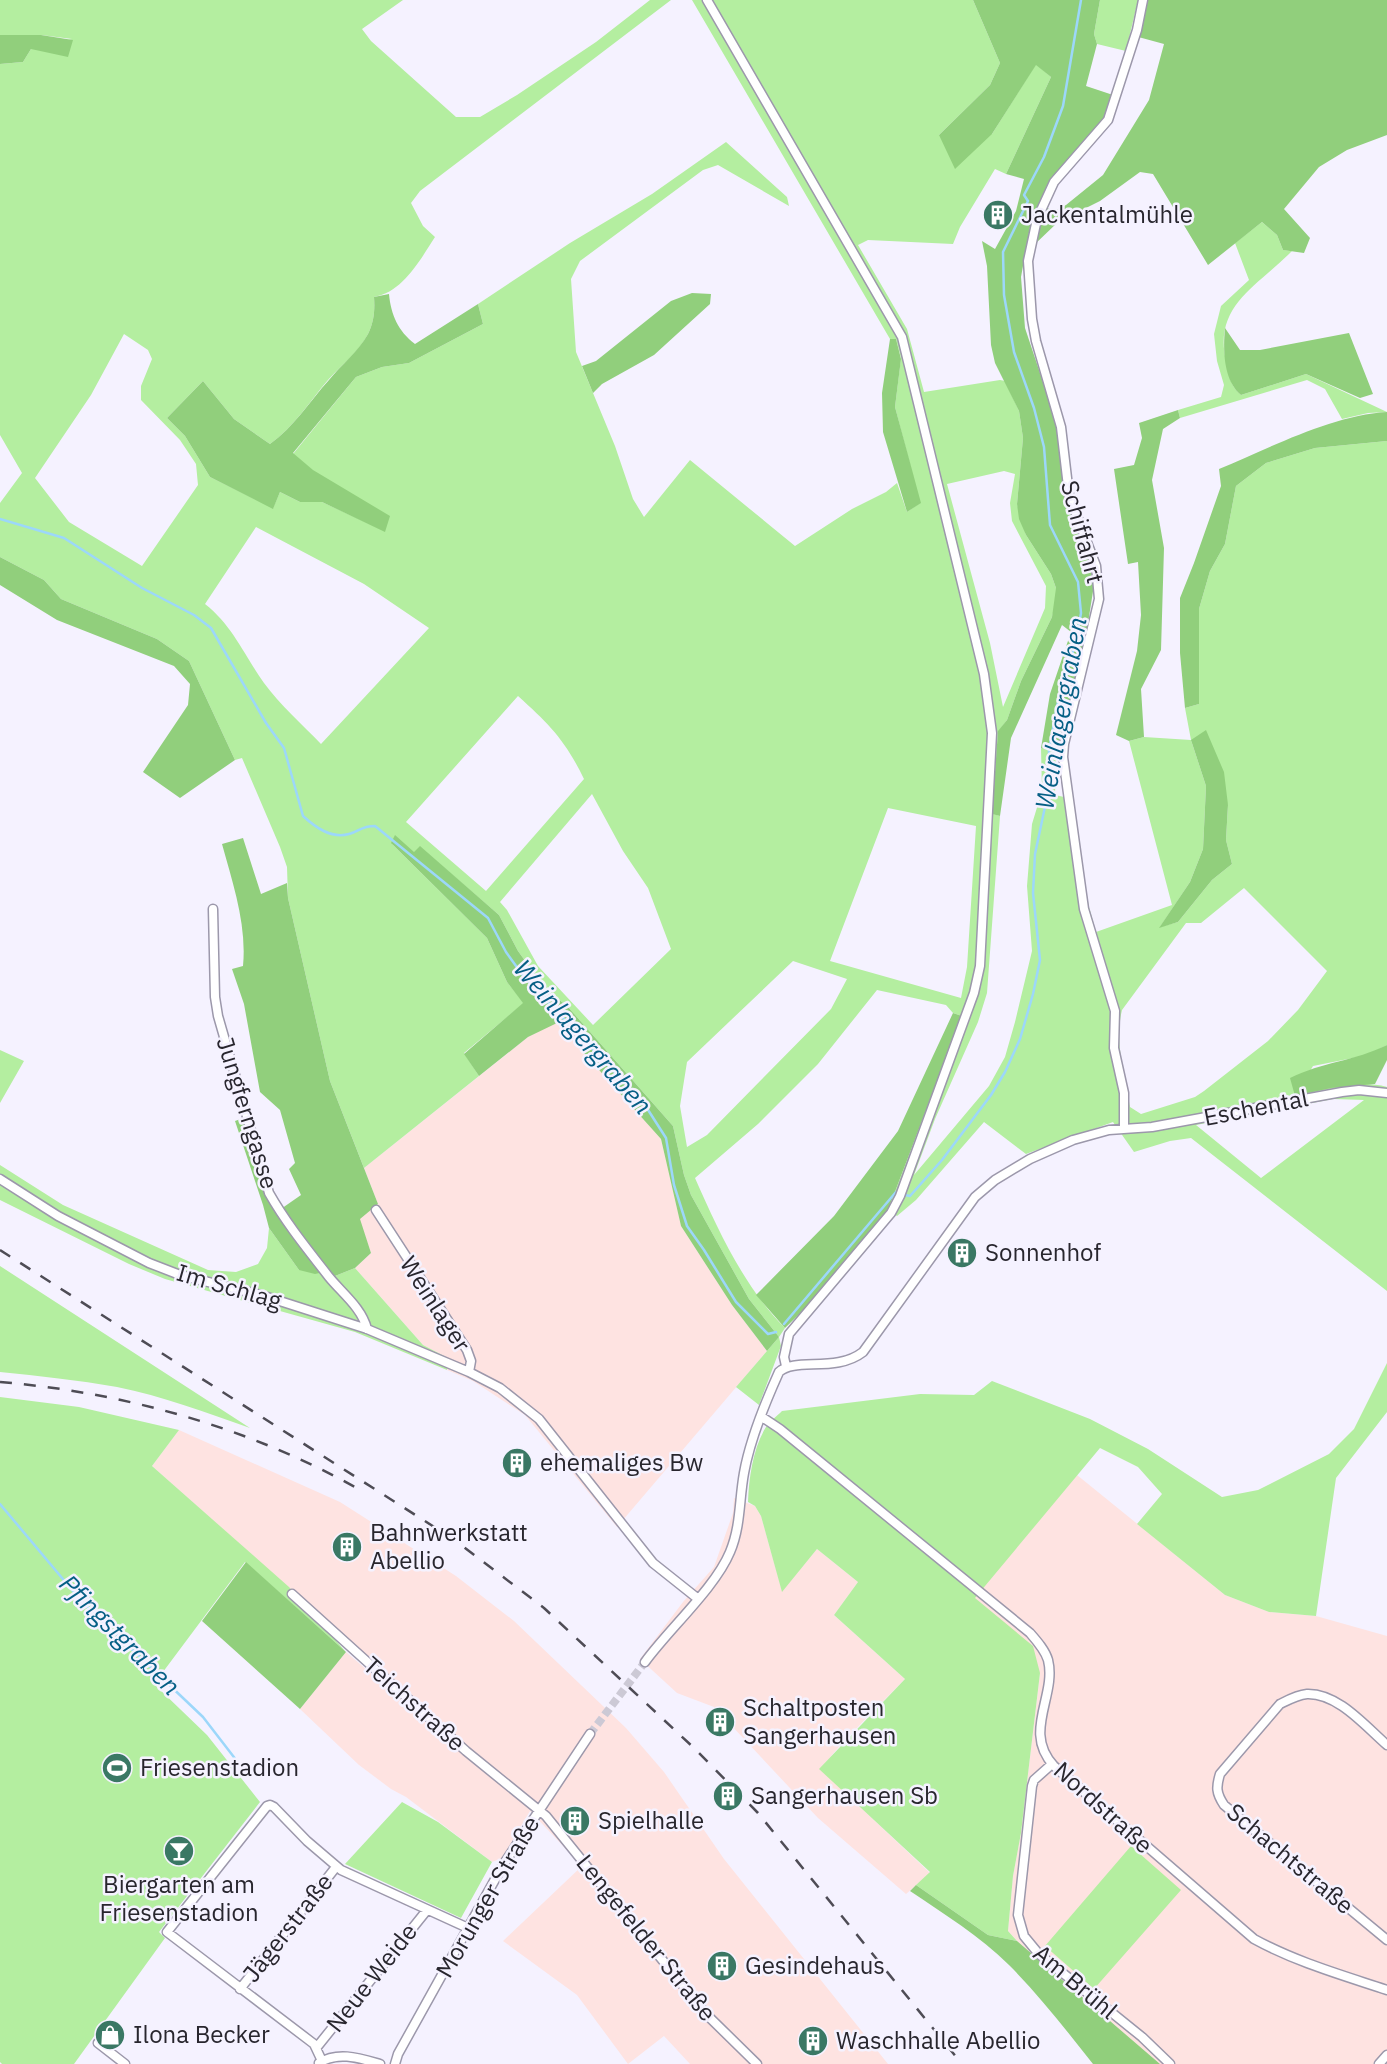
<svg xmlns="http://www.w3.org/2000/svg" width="1387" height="2064" viewBox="0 0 1387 2064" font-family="'IBM Plex Sans',sans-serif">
<rect width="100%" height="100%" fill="#f5f2ff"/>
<path fill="#fee3e1" d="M557,1022L661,1139L681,1226L732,1305L767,1351L617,1527L525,1415L473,1381L447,1370L446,1357L423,1345L355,1268L371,1253L359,1219L378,1204L364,1168L528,1037Z
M179,1430L340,1502L456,1576L514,1621L626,1728L664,1772L724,1859L888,2064H690L664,2036L628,2064L577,1995L503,1941L582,1866L530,1811L502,1858L492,1862L406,1797L391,1789L359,1765L300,1709L346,1652L527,1807L531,1803L152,1466Z
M1077,1475L1225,1595L1269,1612L1316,1616L1387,1636V2064H1160L1017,1941L1008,1931L1013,1876L1021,1833L1040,1673L974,1598Z
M734,1498L755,1506L761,1516L782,1591L817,1549L858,1582L834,1615L905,1679L844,1741L820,1769L930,1873L906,1894L818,1818L714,1707L677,1693L640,1659L683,1602L714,1567L733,1513Z"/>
<path fill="#b4eea0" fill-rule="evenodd" d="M0,0H403L362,29L371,41L456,117H480L517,95L596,42L650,0H671L420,191L411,203L423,226L435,237C420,260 403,292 374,297C375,310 374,322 368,334C358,353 342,364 328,380C309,402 294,427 270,444L234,419L203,381L167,418L185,436L210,477L273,508L280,492L300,502H322L385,531L293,454L356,377L382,367L409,363L483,324L478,304L570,243L652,194L726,142L787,197L789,206L718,165L703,170L580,261L571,279L576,352L615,446L633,499L644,517L690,460L795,546L852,509L886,492L897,483L907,512L920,503L895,407L901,358L896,339H890L692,0H973L1000,63L990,85L939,135L992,134L1036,64L1051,77L1006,174L995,169L960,227L953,244L868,240L858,245L907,329L924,392L1000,380L1005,381L1019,411L1023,438L1017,504L1026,535L1051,574L1056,588V601L1052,617L1021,681L1007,720L998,732L993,814L1000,816L987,993L978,1022L935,1119L914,1175L989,1086L1005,1057L1015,1022L1032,951L1027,886L1032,824L1042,791L1041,748L1056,753L1055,795L1064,797L1066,816L1073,814L1089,907L1096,932L1172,905L1129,741L1144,737L1191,740L1185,708L1199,704V609L1210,571L1225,544L1236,486L1266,463L1315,448L1387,441V1045L1368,1055L1313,1066L1296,1095C1324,1089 1359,1079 1387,1087V1291L1191,1138L1170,1141L1134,1152L1113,1122L1026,1154L984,1122L916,1200L897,1216L888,1210L962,1016L953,1013L946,1005L877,990L818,1064L758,1124L695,1178C718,1230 744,1287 785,1328L779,1337L781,1346L759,1405L736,1387L779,1337L749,1299L691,1195L684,1175L673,1126L569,1008L544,987L518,951L499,915L420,847L414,853L392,844L487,938L507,982L524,1003L464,1053L479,1076L364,1168L330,1081L288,898L287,867L280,847L242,758L235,760L189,661L157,639L61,599L44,580L0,557V503L22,473L0,435V64L23,62L31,49L72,39L41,35H0ZM124,334L148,350L152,359L141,386V400L180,440L196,464L198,485L142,566L69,522L35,478L91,395ZM1004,471L1015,474L1010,503L1012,521L1046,586L1045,608L1003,707L990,643L947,484ZM256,527L364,584L429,628L321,744C302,724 280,705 264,683C244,655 233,626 205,604ZM518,696C550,725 565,740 584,779L486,891L406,822ZM1191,740L1228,805L1226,840L1232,864L1212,880L1178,922L1160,927L1190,882L1203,849L1206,786ZM592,794L623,851L648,888L671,949L593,1025L538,966L507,910L500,902ZM888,808L976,826L967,967L961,998L830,961ZM1244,888L1327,971L1298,1010L1268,1041L1204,1091L1195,1097L1141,1114L1130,1107C1125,1075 1114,1043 1122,1010L1186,923H1201ZM793,961L847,979L831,1009L707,1135L687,1147L680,1106L687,1062ZM1333,1099L1364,1100L1261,1178L1196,1125Z
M1100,0H1138L1126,51L1097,44L1094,34Z
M1262,222L1277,235L1283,250L1292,251C1258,286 1213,305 1226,361C1229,375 1230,386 1241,395L1306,374L1387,412L1368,413L1342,419L1325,389L1307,380L1180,418L1178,410L1221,397L1224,385L1217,361L1214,334L1221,306L1249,280L1235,243Z
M0,1050L24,1061L0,1103Z
M0,1165L63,1205L208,1270L236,1272L258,1264L267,1248L269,1228L299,1270H328L335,1276L355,1268L423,1345L446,1357L447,1370L355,1332L165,1279L129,1264L0,1200Z
M0,1266L250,1428C207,1413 162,1396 117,1387C78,1380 39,1376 0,1372Z
M1387,1363V1412L1336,1478L1316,1616L1269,1612L1225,1595L1137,1524L1162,1494L1138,1467L1100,1448L975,1598L1033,1646L1040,1673L1021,1833L1013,1876L1008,1931L1017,1941L988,1935L916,1885L930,1872L819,1769L905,1679L834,1615L858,1582L817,1549L782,1592L761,1516L755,1506L748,1502C749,1477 753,1448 766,1427C770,1421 777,1416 782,1411L920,1394L974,1395L992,1381L1090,1419L1148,1449L1222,1497L1258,1490L1329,1454L1354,1429Z
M0,1397L79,1407L179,1430L152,1466L289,1587L346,1652L245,1562L154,1684L207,1735L260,1802L159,1932L165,1938L74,2064H2L0,2062Z
M402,1802L438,1822L492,1862L461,1918L345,1864Z
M1131,1846L1181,1890L1094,1989L1045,1946Z"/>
<path fill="#91cf7c" d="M973,0H1100L1094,34L1097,44L1086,86L1113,95L1107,115L1097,129L1050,180L1030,227L1021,277L1025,328L1056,421L1062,457L1064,497L1086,547L1094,585L1085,642L1056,753L1041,748L1050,694L1071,632L1062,625L1011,738L1000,816L992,814L998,731L1007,720L1021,681L1052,617L1056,588L1051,574L1026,535L1019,519L1017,504L1023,438L1019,411L995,363L991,345L987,266L982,241L995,249L1016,211L1024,179L1006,174L1051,77L1036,65L992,134L955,169L939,135L990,85L1000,63Z
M1138,0H1387V135L1347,150L1319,167L1284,209L1310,238L1304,253L1283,250L1277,235L1262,222L1208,265L1153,174L1140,172L1100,201L1058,222L1033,246L1045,207L1054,211L1066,205L1103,175L1149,100L1164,44L1131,35Z
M0,35H41L73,40L68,57L31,49L23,62L0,64Z
M692,293L711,294L710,304L654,355L602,384L593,393L582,366L596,361L671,301Z
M389,294C391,315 398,331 415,344L478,304L483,324L409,363L382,367L356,377L293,453L313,470L390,516L385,532L322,502H300L280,492L273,509L210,477L185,436L167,418L203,381L234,419L270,444C294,427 309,402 329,380C342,364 358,352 368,334C374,322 375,310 374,297Z
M1225,328L1240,350H1260L1349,333L1373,394L1360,398L1306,374L1241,395C1223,380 1223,349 1225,328Z
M890,339H896L901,359L895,407L921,503L907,512L883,432L882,393Z
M1178,410L1180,418L1163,429L1152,480L1164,548L1161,650L1141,689L1144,737L1129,741L1116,735L1137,651L1141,615L1138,562L1128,564L1114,469L1134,465L1142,438L1139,423Z
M1387,412V441L1315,448L1266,463L1236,486L1225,544L1210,571L1199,609V704L1185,708L1180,653V598L1194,563L1221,486L1219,469C1270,448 1332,415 1387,412Z
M0,557L44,580L61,599L157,639L189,661L235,760L180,798L143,772L188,705L190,684L174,666L57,620L0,585Z
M1206,730L1224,772L1228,805L1226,840L1232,864L1212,880L1178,922L1159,928L1190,882L1203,849L1206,786L1191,740Z
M395,835L414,852L420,846L499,915L518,951L544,987L569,1008L673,1126L684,1175L691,1195L749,1299L779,1337L767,1351L732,1305L681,1226L661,1139L557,1023L528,1037L479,1076L464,1054L523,1003L507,982L487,938L391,843Z
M243,838L261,894L287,883L288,898L330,1081L378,1204L360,1219L371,1253L355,1268L335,1276L328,1271L315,1274L299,1270L269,1228L263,1205L235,1121L246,1117L278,1211L301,1195L289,1169L295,1163L280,1110L260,1092L244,1004L232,969L243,966C247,925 233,884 222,844Z
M953,1013L962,1016L888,1210L820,1294L785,1328L756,1295L834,1216L898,1131Z
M1387,1045V1060L1375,1084L1331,1088L1295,1096L1290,1078C1322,1062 1355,1061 1387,1045Z
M246,1562L346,1652L300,1709L202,1621Z
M916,1885L988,1935L1017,1941L1160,2064H1093C1066,2030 1040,1996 1009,1965C980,1936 944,1914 910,1891Z"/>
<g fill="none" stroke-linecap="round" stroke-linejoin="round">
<path stroke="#9cd7fa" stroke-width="2.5" d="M0,519L64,538L142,588L194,615L211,628L266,723L284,748L303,816C315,827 331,839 349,834C360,831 361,826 375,826L488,918L506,952L524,977L643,1102L666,1138L674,1185L687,1226L704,1250L736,1302L768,1334L776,1332
M905,1195L910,1196L942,1160L991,1095L1005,1072L1020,1039L1033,994L1040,960L1033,893L1035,854L1049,788V751L1057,706L1076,641L1081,613L1078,582L1050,525L1044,447L1034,408L1014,352L1004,295L1003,252L1028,201L1024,195L1044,157L1063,106L1081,0
M784,1324L896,1192L898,1193
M0,1504L83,1603L203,1717L240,1765"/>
<path stroke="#ccc9d5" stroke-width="8" stroke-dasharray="8 4" stroke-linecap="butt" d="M590,1734L645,1662"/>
<g stroke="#9c98ab" stroke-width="11">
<path id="minor" d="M707,0L902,337L984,674L992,733L980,966L974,993L900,1196L891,1213L789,1334L784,1357L786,1366
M213,909L215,997L218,1016L269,1193C286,1223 308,1250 329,1277C342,1293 362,1308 367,1329
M1124,1128V1093L1114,1048L1115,1011L1084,909L1063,757L1064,744L1099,599L1096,566L1069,495L1061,427L1036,341L1032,319L1028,261L1037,219L1054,182L1108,120L1137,30L1143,0
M0,1179L58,1216L149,1263L180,1275L261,1295L367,1329L469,1372L500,1388L539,1419L653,1563L697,1598
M376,1210L467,1350L471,1361L469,1372
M762,1417L780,1429L1030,1633C1037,1641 1045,1650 1048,1660C1057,1696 1022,1732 1054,1766L1254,1939C1296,1962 1342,1975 1387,1990
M292,1594L466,1751L546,1816L706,2014L757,2064
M645,1662C669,1629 715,1588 730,1552C741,1526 739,1500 744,1473C750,1439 765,1403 779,1372C795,1357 836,1373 863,1352L975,1197L995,1180L1030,1159L1073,1140L1109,1130L1152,1127L1342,1092L1359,1090L1387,1093
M1387,1745C1365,1726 1338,1693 1307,1694C1297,1695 1288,1700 1280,1704L1220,1774C1216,1787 1216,1793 1224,1805L1387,1940
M1052,1764L1034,1780L1032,1786L1018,1915L1024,1936L1038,1953L1142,2037L1170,2064
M240,1989L336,1867
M98,2043L125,2064
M317,2047L427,1910
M322,2061L314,2044L167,1932L267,1806L270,1805L274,1807L307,1841L341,1870L468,1928
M319,2063C338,2051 359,2058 380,2064
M395,2064L398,2054L503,1865L590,1734
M1379,2064L1387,2055"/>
</g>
<use href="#minor" stroke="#fff" stroke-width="8"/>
<path stroke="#4e4c55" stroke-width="2.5" stroke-dasharray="12 12" stroke-linecap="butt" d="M0,1250L453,1539L544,1608L694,1748L758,1813L962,2064
M0,1382C122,1392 247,1427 355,1487"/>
</g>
<defs>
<g id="building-disc" transform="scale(1.575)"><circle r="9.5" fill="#3a7864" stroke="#f5f2ff"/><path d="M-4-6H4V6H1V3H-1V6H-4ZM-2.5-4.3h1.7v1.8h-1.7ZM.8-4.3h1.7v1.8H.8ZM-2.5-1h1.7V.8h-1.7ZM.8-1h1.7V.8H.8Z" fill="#fff"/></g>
<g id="stadium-disc" transform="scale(1.575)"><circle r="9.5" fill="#3a7864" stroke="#f5f2ff"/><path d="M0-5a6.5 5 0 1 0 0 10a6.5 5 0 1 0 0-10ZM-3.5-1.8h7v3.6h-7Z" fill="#fff"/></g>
<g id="bar-disc" transform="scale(1.575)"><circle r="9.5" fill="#3a7864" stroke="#f5f2ff"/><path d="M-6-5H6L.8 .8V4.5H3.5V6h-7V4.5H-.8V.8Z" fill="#fff"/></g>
<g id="shop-disc" transform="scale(1.575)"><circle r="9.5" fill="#3a7864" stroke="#f5f2ff"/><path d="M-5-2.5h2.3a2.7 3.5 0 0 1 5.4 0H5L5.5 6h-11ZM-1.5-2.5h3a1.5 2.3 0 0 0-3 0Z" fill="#fff"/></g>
</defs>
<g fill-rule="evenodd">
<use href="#building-disc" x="998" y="215"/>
<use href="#building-disc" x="962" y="1253"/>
<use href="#building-disc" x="517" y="1463"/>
<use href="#building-disc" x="347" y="1547"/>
<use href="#building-disc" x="720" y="1722"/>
<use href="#stadium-disc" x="117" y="1768"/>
<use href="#building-disc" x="728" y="1796"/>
<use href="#building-disc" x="575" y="1821"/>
<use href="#bar-disc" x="179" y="1851"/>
<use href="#building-disc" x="722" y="1966"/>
<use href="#shop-disc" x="110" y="2035"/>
<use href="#building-disc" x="813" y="2041"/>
</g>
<g text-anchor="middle" stroke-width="5" stroke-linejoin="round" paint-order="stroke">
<g font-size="24" fill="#28262e" stroke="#f5f2ff" text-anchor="start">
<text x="1021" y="223">Jackentalmühle</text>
<text x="985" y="1261">Sonnenhof</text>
<text x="540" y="1471">ehemaliges Bw</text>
<text x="370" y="1541">Bahnwerkstatt<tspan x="370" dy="28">Abellio</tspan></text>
<text x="743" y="1716">Schaltposten<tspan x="743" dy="28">Sangerhausen</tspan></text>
<text x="140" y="1776">Friesenstadion</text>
<text x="751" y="1804">Sangerhausen Sb</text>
<text x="598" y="1829">Spielhalle</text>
<text x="179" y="1893" text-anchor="middle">Biergarten am<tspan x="179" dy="28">Friesenstadion</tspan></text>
<text x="745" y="1974">Gesindehaus</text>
<text x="133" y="2043">Ilona Becker</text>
<text x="836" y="2049">Waschhalle Abellio</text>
</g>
<g font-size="24" fill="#28262e" stroke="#f5f2ff">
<text transform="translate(1082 532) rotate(75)" y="8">Schiffahrt</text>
<text transform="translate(1256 1108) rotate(-11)" y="8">Eschental</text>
<text transform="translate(247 1113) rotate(73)" y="8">Jungferngasse</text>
<text transform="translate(229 1287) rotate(16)" y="8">Im Schlag</text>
<text transform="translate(435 1304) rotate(57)" y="8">Weinlager</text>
<text transform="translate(414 1704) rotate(42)" y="8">Teichstraße</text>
<text transform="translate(1103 1808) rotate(42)" y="8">Nordstraße</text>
<text transform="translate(1290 1859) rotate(40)" y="8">Schachtstraße</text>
<text transform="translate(488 1897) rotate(-60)" y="8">Morunger Straße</text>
<text transform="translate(288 1928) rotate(-52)" y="8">Jägerstraße</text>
<text transform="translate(646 1938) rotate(51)" y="8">Lengefelder Straße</text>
<text transform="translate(372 1978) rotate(-52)" y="8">Neue Weide</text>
<text transform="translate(1075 1982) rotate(40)" y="8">Am Brühl</text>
</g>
<g font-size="26" font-style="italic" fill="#065f85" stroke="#f5f2ff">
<text transform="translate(1061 713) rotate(-80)" y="9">Weinlagergraben</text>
<text transform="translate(583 1037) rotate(49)" y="9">Weinlagergraben</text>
<text transform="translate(120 1635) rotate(45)" y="9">Pfingstgraben</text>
</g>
</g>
</svg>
